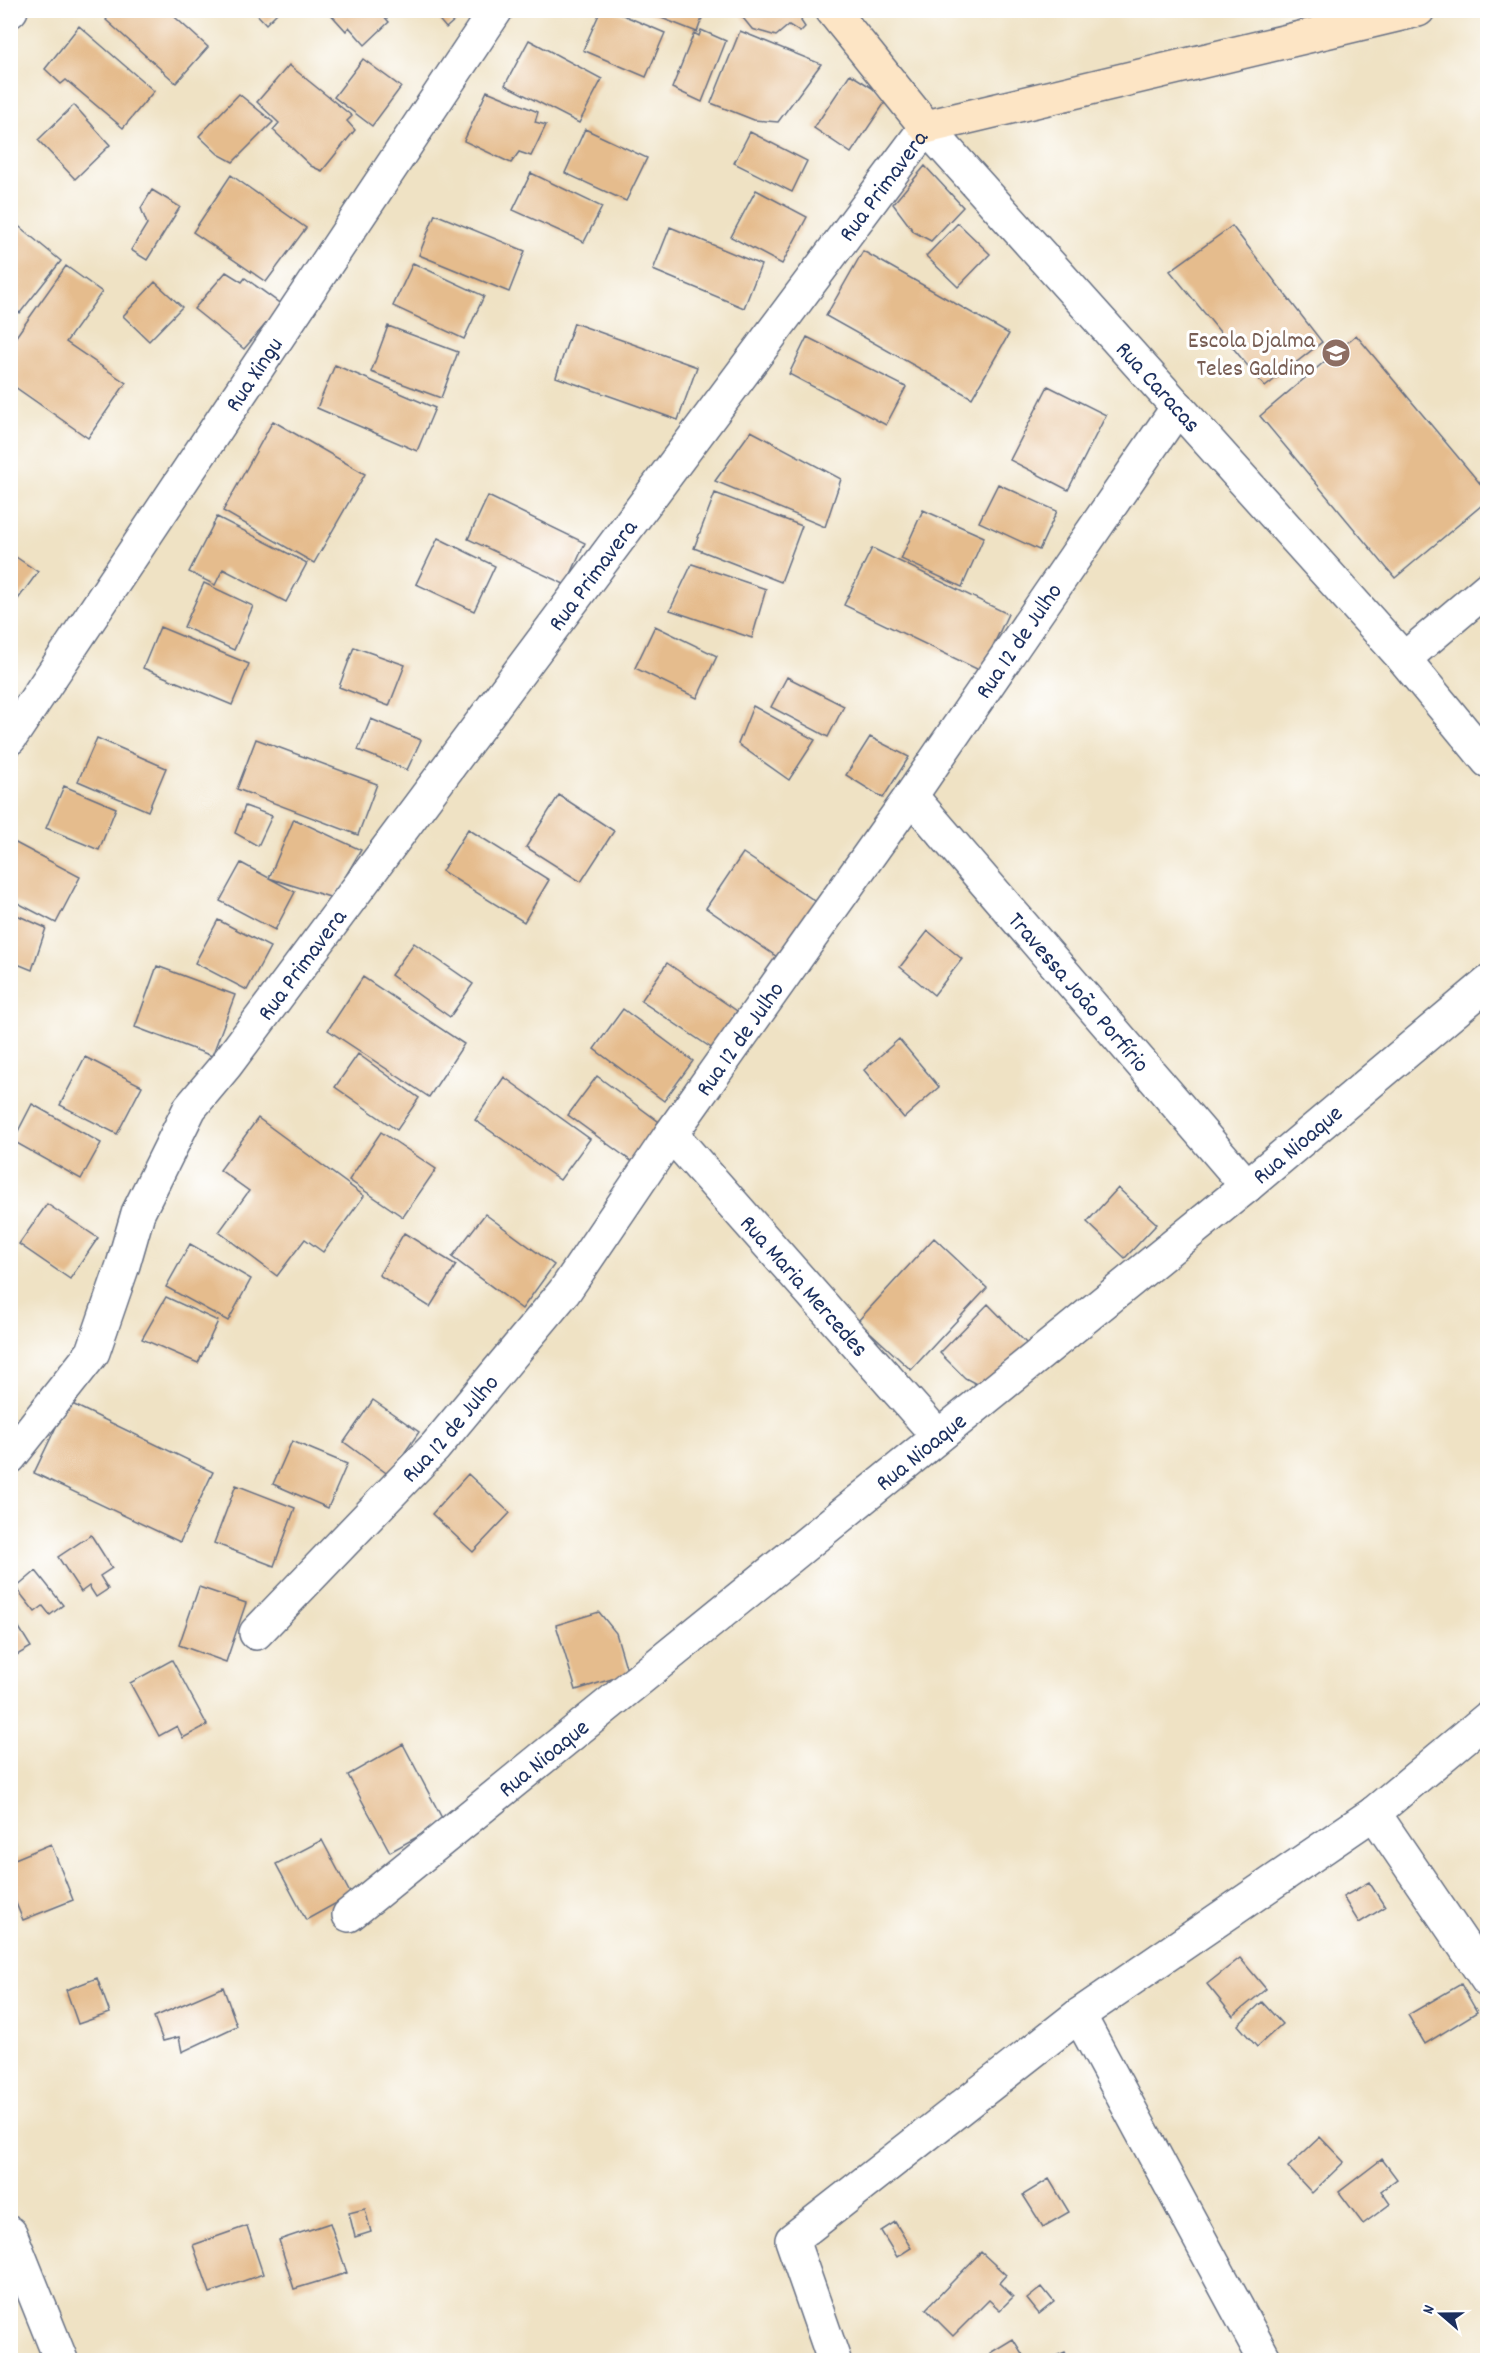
<svg xmlns="http://www.w3.org/2000/svg" width="1498" height="2371" viewBox="0 0 1498 2371" font-family="Dekko,sans-serif">
<rect width="100%" height="100%" fill="#fff"/>
<filter id="ink" filterUnits="userSpaceOnUse"><feTurbulence type="fractalNoise" baseFrequency=".0167" numOctaves="2"/><feDisplacementMap in="SourceGraphic" scale="12" xChannelSelector="R" yChannelSelector="G"/><feConvolveMatrix kernelMatrix="1 2 1 2 8 2 1 2 1" color-interpolation-filters="sRGB"/></filter>
<filter id="wash" filterUnits="userSpaceOnUse"><feTurbulence type="fractalNoise" baseFrequency=".008" numOctaves="4" result="noise"/><feDisplacementMap in="SourceGraphic" scale="24" xChannelSelector="R" yChannelSelector="G"/><feGaussianBlur stdDeviation="1.35" result="paint"/><feColorMatrix in="noise" values="0 0 0 0 0 0 0 0 0 0 0 0 0 0 0 0 0 1.4 0 .05"/><feComposite in="paint" operator="in"/></filter>
<g filter="url(#wash)">
<rect width="100%" height="100%" fill="#efe2c4"/>
<g id="blocks">
<path fill="#e5bc8d" d="M114,10H167L208,47L176,83L106,20Z
M253,10H280L266,24Z
M327,10H367L372,15L378,10L389,22L365,45L349,27L346,31Z
M431,10H466L446,28Z
M601,10H611L665,33L646,77L583,50Z
M641,10H705L697,32Z
M742,10H801L803,14L801,21L805,27L800,32L789,25L776,36L752,29L739,13Z
M79,26L154,91L123,128L66,80L61,84L45,69Z
M701,30L726,41L702,102L672,88L694,33L699,36Z
M740,31L821,64L778,122L754,120L711,103Z
M529,40L602,79L579,123L505,85Z
M363,59L401,87L372,126L334,97Z
M289,65L352,116L347,121L355,130L322,171L311,166L273,130L279,123L257,102Z
M850,74L888,98L851,153L814,128Z
M487,91L538,112L535,122L546,125L531,156L519,152L511,163L464,141Z
M239,94L273,122L233,162L218,154L199,136Z
M74,105L110,145L75,179L38,140Z
M585,129L647,158L626,201L565,173Z
M750,132L807,161L792,192L734,163Z
M925,166L963,207L931,241L914,232L893,204Z
M531,173L602,207L584,242L513,210Z
M231,175L306,228L266,282L193,232Z
M152,190L180,207L147,260L131,250L147,224L141,208Z
M756,190L807,217L782,264L731,237Z
M435,214L525,251L509,292L419,255Z
M10,219L61,261L20,313L10,305Z
M958,223L990,254L958,287L926,256Z
M1232,226L1322,342L1265,387L1170,271Z
M670,227L761,265L744,308L653,270Z
M863,251L1009,334L972,398L826,316Z
M413,263L484,296L464,339L393,306Z
M66,266L102,292L66,342L126,383L88,438L12,385L10,387V345Z
M226,272L242,282L245,278L282,305L244,349L194,309Z
M155,282L182,307L149,341L123,316Z
M574,323L697,367L678,420L556,377Z
M388,326L458,352L441,398L371,372Z
M1356,335L1488,493V500L1395,578L1260,416Z
M807,337L906,387L886,425L789,374Z
M335,365L435,408L417,451L317,408Z
M1048,386L1106,415L1068,490L1010,460Z
M273,421L365,474L314,563L223,511Z
M751,431L841,479L825,527L715,481Z
M998,484L1057,511L1039,550L979,522Z
M715,493L802,526L781,582L694,548Z
M488,496L585,543L566,585L468,539Z
M923,510L984,537L962,587L901,559Z
M217,517L307,563L286,602L223,569L215,585L189,572Z
M438,538L495,566L474,611L416,584Z
M872,548L1008,614L981,671L844,605Z
M10,553L38,572L10,610Z
M692,564L766,589L752,638L670,610Z
M204,583L253,606L234,650L184,627Z
M655,626L717,656L697,698L635,668Z
M160,627L249,664L232,705L143,668Z
M354,647L405,665L389,706L339,687Z
M787,677L844,706L828,737L771,707Z
M753,706L815,740L789,780L738,744Z
M371,719L421,740L407,770L358,750Z
M870,737L909,757L883,798L846,775Z
M97,738L166,768L148,811L78,781Z
M256,739L377,784L358,835L237,789Z
M64,786L116,808L99,850L46,828Z
M559,795L614,831L581,882L526,847Z
M245,806L272,816L258,846L235,833Z
M294,819L361,850L333,898L269,878Z
M468,829L549,880L524,922L442,871Z
M10,840L80,877L56,923L10,899Z
M743,853L821,905L783,961L706,908Z
M241,863L295,892L275,930L220,901Z
M10,912L46,928L32,970L10,961Z
M218,920L270,947L247,990L195,963Z
M928,931L962,959L934,995L900,967Z
M414,943L473,984L450,1017L391,975Z
M667,963L737,1011L713,1049L641,1001Z
M157,966L235,995L212,1056L135,1027Z
M363,977L464,1044L429,1097L328,1030Z
M623,1009L693,1061L664,1101L594,1049Z
M899,1039L939,1087L904,1118L864,1070Z
M358,1054L419,1098L397,1130L335,1087Z
M85,1057L142,1086L117,1134L60,1105Z
M597,1076L666,1127L638,1166L568,1115Z
M504,1077L590,1139L560,1180L475,1120Z
M32,1104L101,1143L81,1179L13,1141Z
M258,1118L364,1196L323,1252L305,1239L277,1276L219,1232L249,1191L220,1170Z
M381,1132L436,1169L403,1217L349,1180Z
M1118,1188L1157,1224L1125,1258L1087,1222Z
M47,1204L98,1238L70,1279L19,1244Z
M485,1214L554,1265L522,1309L452,1257Z
M404,1233L456,1265L430,1307L379,1275Z
M934,1238L987,1288L911,1370L858,1321Z
M190,1244L251,1279L228,1321L166,1287Z
M166,1297L218,1321L198,1363L142,1339Z
M988,1304L1028,1345L982,1387L965,1378L940,1353Z
M373,1400L419,1432L389,1475L344,1442Z
M68,1402L213,1472L180,1542L34,1473Z
M292,1441L347,1464L328,1508L273,1484Z
M468,1474L510,1513L473,1552L432,1514Z
M236,1485L295,1508L274,1566L214,1543Z
M91,1535L112,1568L100,1576L108,1589L96,1597L89,1586L81,1592L58,1557Z
M36,1571L63,1605L50,1615L43,1606L35,1612L16,1588Z
M199,1587L246,1603L226,1662L179,1645Z
M599,1612L616,1633L628,1674L576,1690L556,1625Z
M10,1613L31,1647L10,1659Z
M172,1660L207,1725L183,1738L177,1726L159,1736L130,1683Z
M403,1744L444,1822L390,1852L348,1775Z
M322,1840L351,1895L306,1920L276,1864Z
M51,1844L73,1900L23,1920L10,1889V1861Z
M1369,1882L1385,1907L1359,1923L1343,1897Z
M1240,1958L1266,1989L1233,2016L1207,1984Z
M97,1978L110,2013L78,2024L66,1990Z
M1461,1984L1477,2012L1425,2044L1408,2015Z
M223,1987L237,2026L182,2052L179,2037L163,2041L154,2017Z
M1262,2002L1282,2024L1257,2047L1238,2025Z
M1320,2137L1344,2162L1312,2193L1288,2167Z
M1382,2159L1397,2179L1381,2191L1390,2204L1363,2224L1339,2192Z
M1049,2179L1069,2212L1043,2227L1023,2195Z
M365,2209L371,2232L355,2237L349,2213Z
M895,2222L911,2248L897,2257L881,2231Z
M330,2223L347,2273L294,2289L279,2240Z
M247,2226L263,2274L210,2293L193,2245Z
M981,2252L1006,2275L999,2283L1013,2297L1000,2310L989,2300L953,2336L926,2309Z
M1042,2287L1054,2302L1039,2314L1027,2299Z
M1013,2339L1026,2360H994L990,2353Z
M1065,2352L1069,2360H1047Z"/>
</g>
</g>
<g filter="url(#ink)">
<use href="#blocks" fill-opacity="0" stroke="#656e82" stroke-width="1.5"/>
<g fill="none" stroke-linecap="round" stroke-linejoin="round">
<g stroke="#656e82" stroke-width="36">
<g id="street">
<path d="M10,11L11,10"/>
<path d="M1404,659L1488,588"/>
<path id="s1" d="M10,738L496,10"/>
<path id="s2" d="M911,796L1247,1186"/>
<path id="s3" d="M671,1134L938,1436"/>
<path id="s4" d="M10,1457L93,1352L123,1265L138,1213L190,1108L226,1065L926,127L1404,659L1488,761"/>
<path id="s5" d="M256,1633L435,1447L564,1292L671,1134L911,796L1178,407"/>
<path d="M1374,1813L1488,1981"/>
<path id="s6" d="M349,1915L1247,1186L1488,983"/>
<path d="M1079,2015L1265,2360"/>
<path d="M10,2233L61,2360"/>
<path d="M834,2360L792,2240L1079,2015L1374,1813L1488,1718"/>
</g>
</g>
<g stroke="#656e82" stroke-width="36">
<path id="secondary" d="M832,10L926,127L1418,10"/>
</g>
<use href="#street" stroke="#fff" stroke-width="33"/>
<use href="#secondary" stroke="#fde5c5" stroke-width="33"/>
</g>
</g>
<defs>
<g id="school-disc" transform="scale(1.5)"><circle r="9.5" fill="#8d6e63" stroke="#fff"/><path d="M0-5L7-2L0 1L-7-2ZM-4 1L0 2.5L4 1V4Q0 6-4 4Z" fill="#fff"/></g>
</defs>
<g fill-rule="evenodd">
<use href="#school-disc" x="1336" y="353"/>
</g>
<g text-anchor="middle" stroke-width="6" stroke-linejoin="round" paint-order="stroke">
<g font-size="24" fill="#1b2f5e" stroke="#fff">
<text dy="8" stroke="none"><textPath href="#s4" startOffset="1551">Rua Primavera</textPath></text>
<text dy="8" stroke="none"><textPath href="#s1" startOffset="438">Rua Xingu</textPath></text>
<text dy="8" stroke="none"><textPath href="#s4" startOffset="1972">Rua Caracas</textPath></text>
<text dy="8" stroke="none"><textPath href="#s4" startOffset="1065">Rua Primavera</textPath></text>
<text dy="8" stroke="none"><textPath href="#s5" startOffset="1254">Rua 12 de Julho</textPath></text>
<text dy="8" stroke="none"><textPath href="#s4" startOffset="579">Rua Primavera</textPath></text>
<text dy="8" stroke="none"><textPath href="#s2" startOffset="258">Travessa João Porfírio</textPath></text>
<text dy="8" stroke="none"><textPath href="#s5" startOffset="768">Rua 12 de Julho</textPath></text>
<text dy="8" stroke="none"><textPath href="#s6" startOffset="1222">Rua Nioaque</textPath></text>
<text dy="8" stroke="none"><textPath href="#s3" startOffset="202">Rua Maria Mercedes</textPath></text>
<text dy="8" stroke="none"><textPath href="#s5" startOffset="282">Rua 12 de Julho</textPath></text>
<text dy="8" stroke="none"><textPath href="#s6" startOffset="736">Rua Nioaque</textPath></text>
<text dy="8" stroke="none"><textPath href="#s6" startOffset="250">Rua Nioaque</textPath></text>
</g>
<g font-size="24" fill="#785e54" stroke="#fff" text-anchor="end">
<text x="1315" y="347">Escola Djalma<tspan x="1315" dy="28">Teles Galdino</tspan></text>
</g>
</g>
<rect width="1498" height="2371" fill="none" stroke="#fff" stroke-width="36"/>
<g transform="translate(1441 2314) rotate(290)" stroke="#ffffff" stroke-width="4.5" paint-order="stroke">
<path d="M0-4.5L10 22L0 15L-10 22Z" fill="#1b2f5e"/>
<text y="-9" font-size="16" font-weight="bold" text-anchor="middle" fill="#1b2f5e">N</text>
</g>
</svg>
